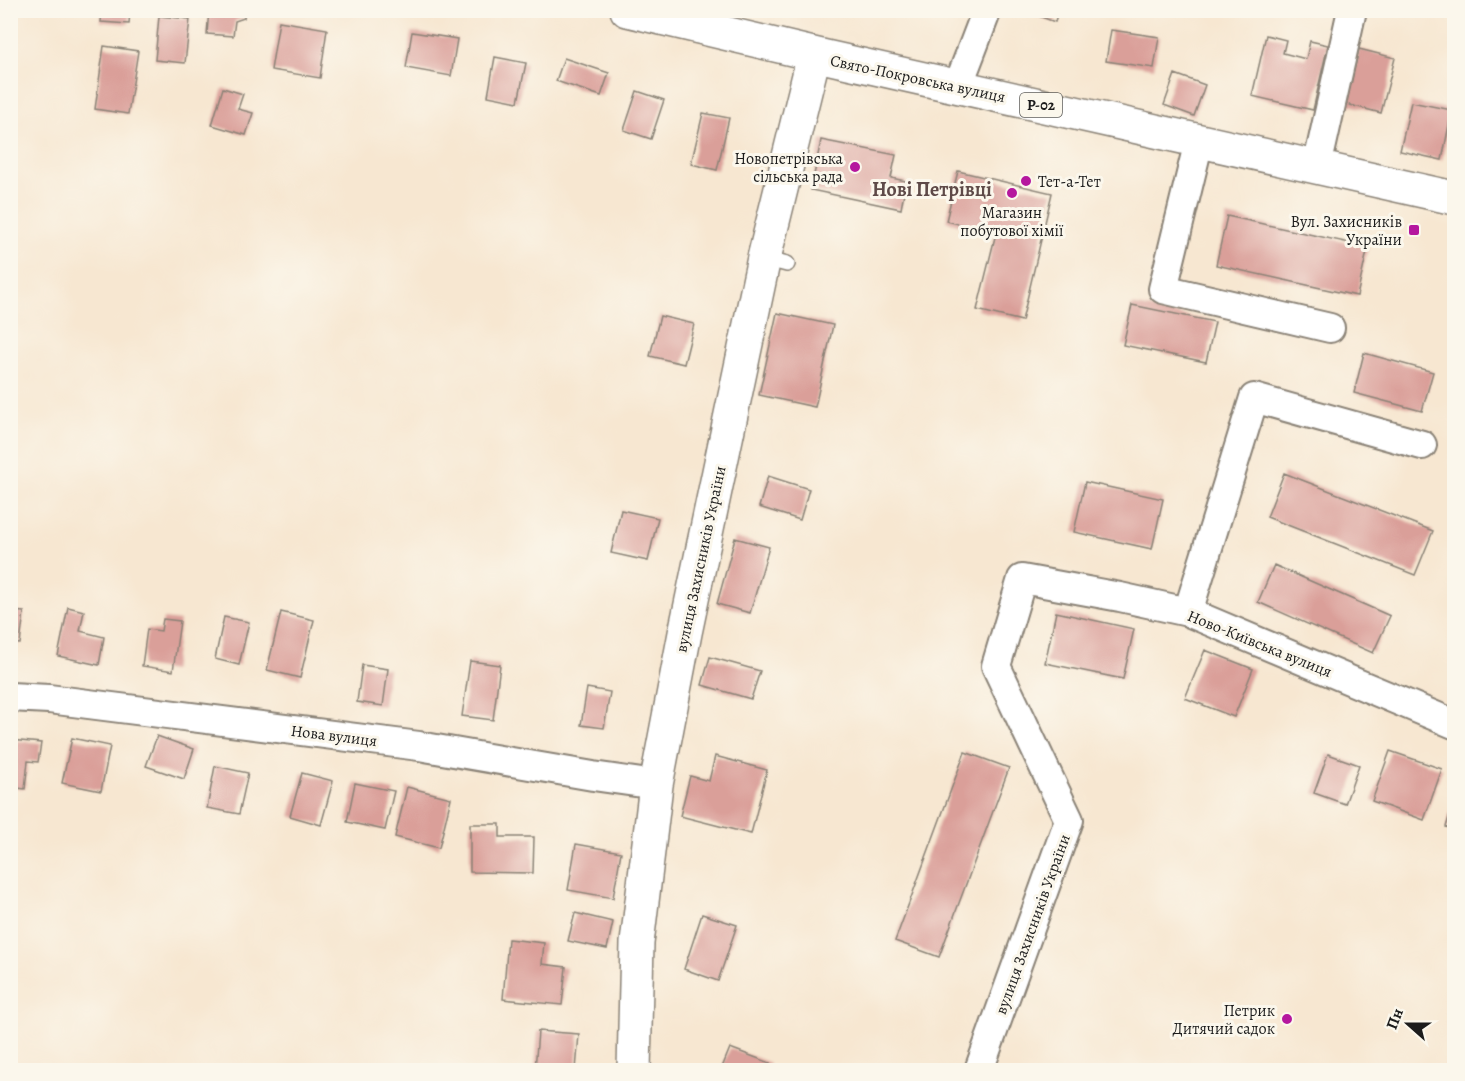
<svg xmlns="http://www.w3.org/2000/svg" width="1465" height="1081" viewBox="0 0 1465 1081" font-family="Alegreya,serif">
<rect width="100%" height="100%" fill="#fbf7ec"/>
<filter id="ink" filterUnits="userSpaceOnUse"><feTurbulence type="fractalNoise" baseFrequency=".0167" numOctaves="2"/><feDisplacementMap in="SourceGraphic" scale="12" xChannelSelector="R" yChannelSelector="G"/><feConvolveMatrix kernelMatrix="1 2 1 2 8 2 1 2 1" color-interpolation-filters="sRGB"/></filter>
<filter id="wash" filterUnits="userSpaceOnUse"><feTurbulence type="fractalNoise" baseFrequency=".008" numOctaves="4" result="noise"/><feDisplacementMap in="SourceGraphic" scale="24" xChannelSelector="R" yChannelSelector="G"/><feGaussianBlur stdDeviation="1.35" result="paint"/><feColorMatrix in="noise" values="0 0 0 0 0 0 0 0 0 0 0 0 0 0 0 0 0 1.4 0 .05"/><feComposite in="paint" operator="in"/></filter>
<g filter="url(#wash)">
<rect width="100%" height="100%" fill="#f7e7d1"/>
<g id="blocks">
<path fill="#da9f99" d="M102,10H130L129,24L101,22Z
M209,10H245L244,18L235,21L233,36L207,34Z
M1022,10H1058L1055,22Z
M159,16L190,19L185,63L155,60Z
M279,21L327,29L320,78L271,70Z
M1111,30L1159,37L1154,68L1106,61Z
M412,32L457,39L451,76L406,68Z
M1266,35L1286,40L1283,53L1306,59L1310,41L1328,45L1313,110L1252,96Z
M104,46L138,51L128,114L95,109Z
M1359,49L1395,58L1381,113L1346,104Z
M495,57L526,63L518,102L488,96Z
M564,58L609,73L601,96L556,81Z
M1175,74L1205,85L1194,116L1164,105Z
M223,88L243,94L238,109L253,113L246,135L212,125Z
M637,91L664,100L651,139L624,130Z
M1411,102L1452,110L1442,160L1400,151Z
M703,113L729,118L717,170L691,164Z
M821,140L896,155L891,178L906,181L901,209L811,190Z
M958,171L1052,193L1022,321L977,310L996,233L946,221Z
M1227,216L1368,247L1357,296L1216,265Z
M1132,305L1215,322L1206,362L1123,345Z
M777,313L833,325L815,407L759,395Z
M660,316L694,324L684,364L650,356Z
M1364,353L1433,372L1422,411L1354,393Z
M1284,473L1433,531L1415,575L1267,517Z
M768,476L809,489L800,520L759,507Z
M1085,482L1163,499L1152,549L1074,532Z
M621,510L658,518L648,561L611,553Z
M735,538L769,547L750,613L717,604Z
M1274,565L1390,616L1373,653L1258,602Z
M68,607L84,611L80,631L104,637L99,665L58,656Z
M10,611L24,612L20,644L10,643Z
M281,612L314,620L300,678L267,670Z
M1056,612L1134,629L1123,679L1045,663Z
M224,617L249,622L239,665L215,659Z
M163,619L180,621L173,671L142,666L147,629L161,631Z
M1205,650L1253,669L1234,717L1185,698Z
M710,657L760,671L751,699L702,685Z
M470,661L500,665L493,720L462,716Z
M362,665L388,669L383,706L357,702Z
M587,688L610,692L604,728L581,725Z
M157,736L194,749L184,779L146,766Z
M72,738L110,746L101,791L62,783Z
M10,740L41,743L38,762L28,761L25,789L10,787Z
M1390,751L1442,769L1424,820L1372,801Z
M965,752L1009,768L939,957L895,941Z
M1328,754L1359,765L1345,804L1314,793Z
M715,756L767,770L751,834L680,816L690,776L709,781Z
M215,766L248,773L239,814L207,808Z
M302,773L333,781L321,825L290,816Z
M355,783L394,791L385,830L347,822Z
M407,787L451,798L439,848L395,837Z
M1454,801V830L1446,827Z
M470,824H500V837H534L533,873L470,872Z
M576,844L621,852L613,898L568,890Z
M575,913L613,922L607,949L568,941Z
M702,914L737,925L718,981L684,969Z
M508,939L544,943L542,964L566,967L562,1005L503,999Z
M538,1031L579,1034L576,1070H535Z
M730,1048L770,1063L767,1070H721Z"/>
</g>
</g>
<g filter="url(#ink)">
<use href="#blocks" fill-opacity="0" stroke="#8a8276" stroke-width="1.5"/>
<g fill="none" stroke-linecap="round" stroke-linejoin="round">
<g stroke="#8a8276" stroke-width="18">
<path id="lane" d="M764,258L787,264"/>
</g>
<g stroke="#8a8276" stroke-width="32">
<path id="street" d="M958,86L987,10
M1199,141L1163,289L1330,328
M1317,167L1352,10
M1188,612L1254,398L1422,445
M10,697L49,699L419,746L593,776L656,785
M979,1070L1069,820L996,666L1022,579L1120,597L1188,612L1454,724"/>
</g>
<g stroke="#8a8276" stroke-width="36">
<path id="secondary" d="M634,1070L637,943L656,785L685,633L764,258L814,55"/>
</g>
<g stroke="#8a8276" stroke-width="36">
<path id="primary" d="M627,10L826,57L1454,198"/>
</g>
<use href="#lane" stroke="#fff" stroke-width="15"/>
<use href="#street" stroke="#fff" stroke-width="28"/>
<use href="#secondary" stroke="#fff" stroke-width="33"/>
<use href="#primary" stroke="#fff" stroke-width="33"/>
</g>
</g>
<g fill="#b5179e" stroke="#fbf7ec" stroke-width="2">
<circle cx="855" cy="167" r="6"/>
<circle cx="1026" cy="181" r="6"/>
<circle cx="1012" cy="193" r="6"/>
<rect x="1408" y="224" width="12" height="12" rx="3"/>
<circle cx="1287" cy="1019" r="6"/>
</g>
<g text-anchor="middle" stroke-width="6" stroke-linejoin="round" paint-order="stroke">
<rect fill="#fbf7ec" stroke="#5f5e5a" stroke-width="1.5" x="1020" y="93" width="42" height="24" rx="4.5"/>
<g font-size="15" font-weight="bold" fill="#1c1c1c">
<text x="1041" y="110">Р-02</text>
</g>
<g font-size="16" fill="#1c1c1c" stroke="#fbf7ec">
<text transform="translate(918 78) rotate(12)" y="6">Свято-Покровська вулиця</text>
<text transform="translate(700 559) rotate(-78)" y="6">вулиця Захисників України</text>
<text transform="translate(1260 643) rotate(22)" y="6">Ново-Київська вулиця</text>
<text transform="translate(334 735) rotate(7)" y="6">Нова вулиця</text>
<text transform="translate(1032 924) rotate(-70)" y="6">вулиця Захисників України</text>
</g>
<g font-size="16" fill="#1c1c1c" stroke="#fbf7ec" text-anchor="end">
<text x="843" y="164">Новопетрівська<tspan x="843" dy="18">сільська рада</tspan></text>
<text x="1038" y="187" text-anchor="start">Тет-а-Тет</text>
<text x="1012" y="218" text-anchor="middle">Магазин<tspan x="1012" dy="18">побутової хімії</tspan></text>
<text x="1402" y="227">Вул. Захисників<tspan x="1402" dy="18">України</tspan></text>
<text x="1275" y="1016">Петрик<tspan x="1275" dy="18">Дитячий садок</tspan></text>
</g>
<g font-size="20" font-weight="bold" fill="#5e4a48" stroke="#fbf7ec">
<text x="932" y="196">Нові Петрівці</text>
</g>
</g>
<rect width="1465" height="1081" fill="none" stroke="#fbf7ec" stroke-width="36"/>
<g transform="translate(1408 1024) rotate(291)" stroke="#fbf7ec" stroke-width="4.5" paint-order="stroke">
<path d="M0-4.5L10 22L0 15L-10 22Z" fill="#1c1c1c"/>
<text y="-9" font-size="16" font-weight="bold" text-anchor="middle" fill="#1c1c1c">Пн</text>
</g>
</svg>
